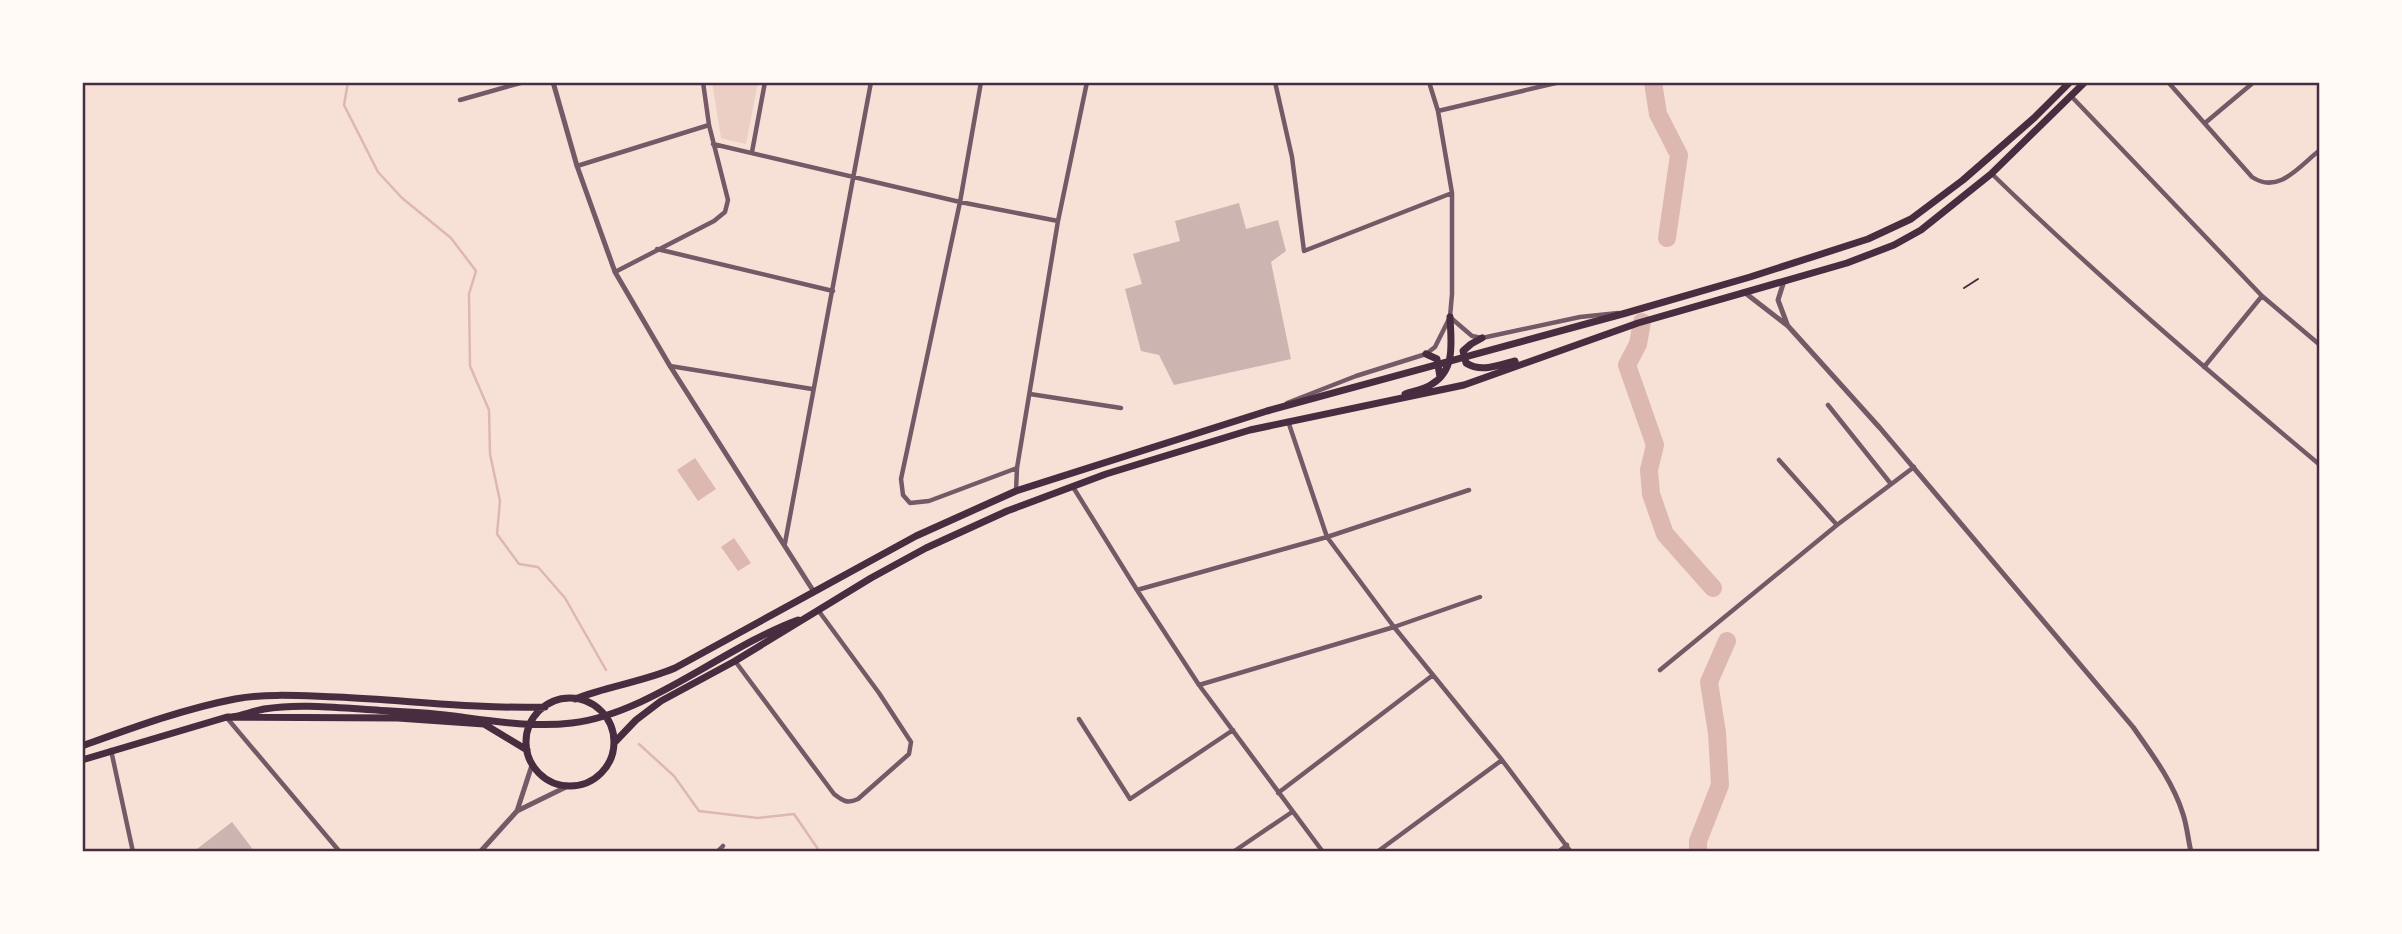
<svg xmlns="http://www.w3.org/2000/svg" width="2402" height="934" viewBox="0 0 2402 934" font-family="Roboto,sans-serif">
<rect width="100%" height="100%" fill="#f7e1d7"/>
<path fill="#ebcfc5" d="M712,82H758L746,144L721,138Z"/>
<path fill="#dcb8b0" d="M695,458L716,489L698,501L677,470Z
M734,538L751,563L738,571L721,547Z"/>
<g fill="none" stroke-linecap="round" stroke-linejoin="round">
<path stroke="#dcb8b0" stroke-width="2.5" d="M348,82L344,105L378,172L402,198L451,238L476,271L469,294L470,366L489,410L490,454L500,501L497,534L519,564L538,567L565,598L606,670
M639,744L674,776L699,811L758,818L794,814L820,852"/>
<path stroke="#dcb8b0" stroke-width="18" d="M1653,82L1658,114L1679,155L1667,238
M1642,322L1638,344L1627,365L1655,445L1649,470L1651,494L1665,534L1713,588
M1698,852V841L1720,785L1717,733L1709,682L1727,641"/>
</g>
<path fill="#ccb4b1" d="M1239,203L1246,229L1278,220L1286,251L1271,262L1291,359L1174,385L1159,355L1141,351L1125,289L1142,284L1133,254L1180,241L1175,221Z
M232,822L255,852H193Z"/>
<g fill="none" stroke-linecap="round" stroke-linejoin="round">
<path stroke="#4a2c40" stroke-width="2" d="M1964,288L1978,279"/>
<path stroke="#755966" stroke-width="4.5" d="M981,82L960,202L901,479L903,495L910,503L929,501L1017,468
M1275,82L1292,157L1304,251L1452,193
M2168,82L2252,177C2279,195 2299,166 2320,150
M2071,96L2262,296L2320,345
M460,100L524,82
M1438,111L1560,82
M2205,123L2254,82
M713,144L960,202L1058,221
M752,152L765,82
M577,166L709,125
M1992,174C2097,276 2208,371 2320,465
M657,249L833,291
M615,272L714,221L725,212L728,200L709,125L703,82
M1451,318L1472,336L1482,338L1580,317L1618,313
M670,366L812,389
M2204,367L2262,296
M1030,394L1121,408
M1287,403L1356,376L1426,354L1435,347L1450,317L1452,294V193L1438,111L1429,82
M1828,405L1891,484
M1288,421L1327,537L1394,627L1502,760L1571,852
M1779,460L1837,525
M1073,487L1137,590L1199,685L1323,852
M1016,491L1017,468L1058,221L1087,82
M785,543L871,82
M1137,590L1327,537L1469,490
M735,661L834,794C843,801 847,804 858,799L909,754L911,742L879,693L818,610
M1660,670L1837,525L1914,467
M1199,685L1394,627L1480,597
M227,718L340,852
M1079,719L1130,799L1233,730
M111,750L133,852
M1278,793L1433,675
M717,852L723,846
M1233,852L1292,812
M1377,852L1502,760
M1558,852L1567,845"/>
<path stroke="#755966" stroke-width="5" d="M553,82L577,166L615,272L670,366L814,592
M1784,281L1778,300L1787,324
M1744,292L1788,326L1880,428L2133,727C2152,754 2173,782 2183,814C2187,826 2188,839 2191,852
M517,811L532,765
M480,852L517,811L568,786"/>
<path stroke="#4a2c40" stroke-width="7" d="M1482,338L1471,344L1463,351L1466,363C1481,373 1499,365 1515,361
M1426,354L1437,359L1440,377
M1405,394C1414,391 1425,389 1432,384C1456,370 1451,341 1450,317
M526 742a44 44 0 1 1 88 0a44 44 0 1 1-88 0Z
M575,699C608,686 642,682 675,668L916,536L1016,491L1267,411L1626,313L1750,277L1868,239L1911,219L1963,180L2034,118L2070,82
M233,717C243,715 254,711 264,709C300,703 340,708 376,710C399,712 422,712 445,715C486,720 530,728 572,723C649,714 724,647 798,620
M614,743L636,720L661,701L735,661L871,578L926,548L1007,511L1106,474L1250,430L1464,385L1638,323L1847,263L1894,245L1921,230L1991,174L2085,82
M82,746C132,728 183,709 235,699C269,693 303,696 337,697C406,700 475,709 545,707
M82,760L227,717L398,718L484,724L527,750"/>
</g>
<rect width="2402" height="934" fill="none" stroke="#fffaf5" stroke-width="168"/>
<rect x="84" y="84" width="2234" height="766" fill="none" stroke="#4a2c40" stroke-width="2.5"/>
</svg>
